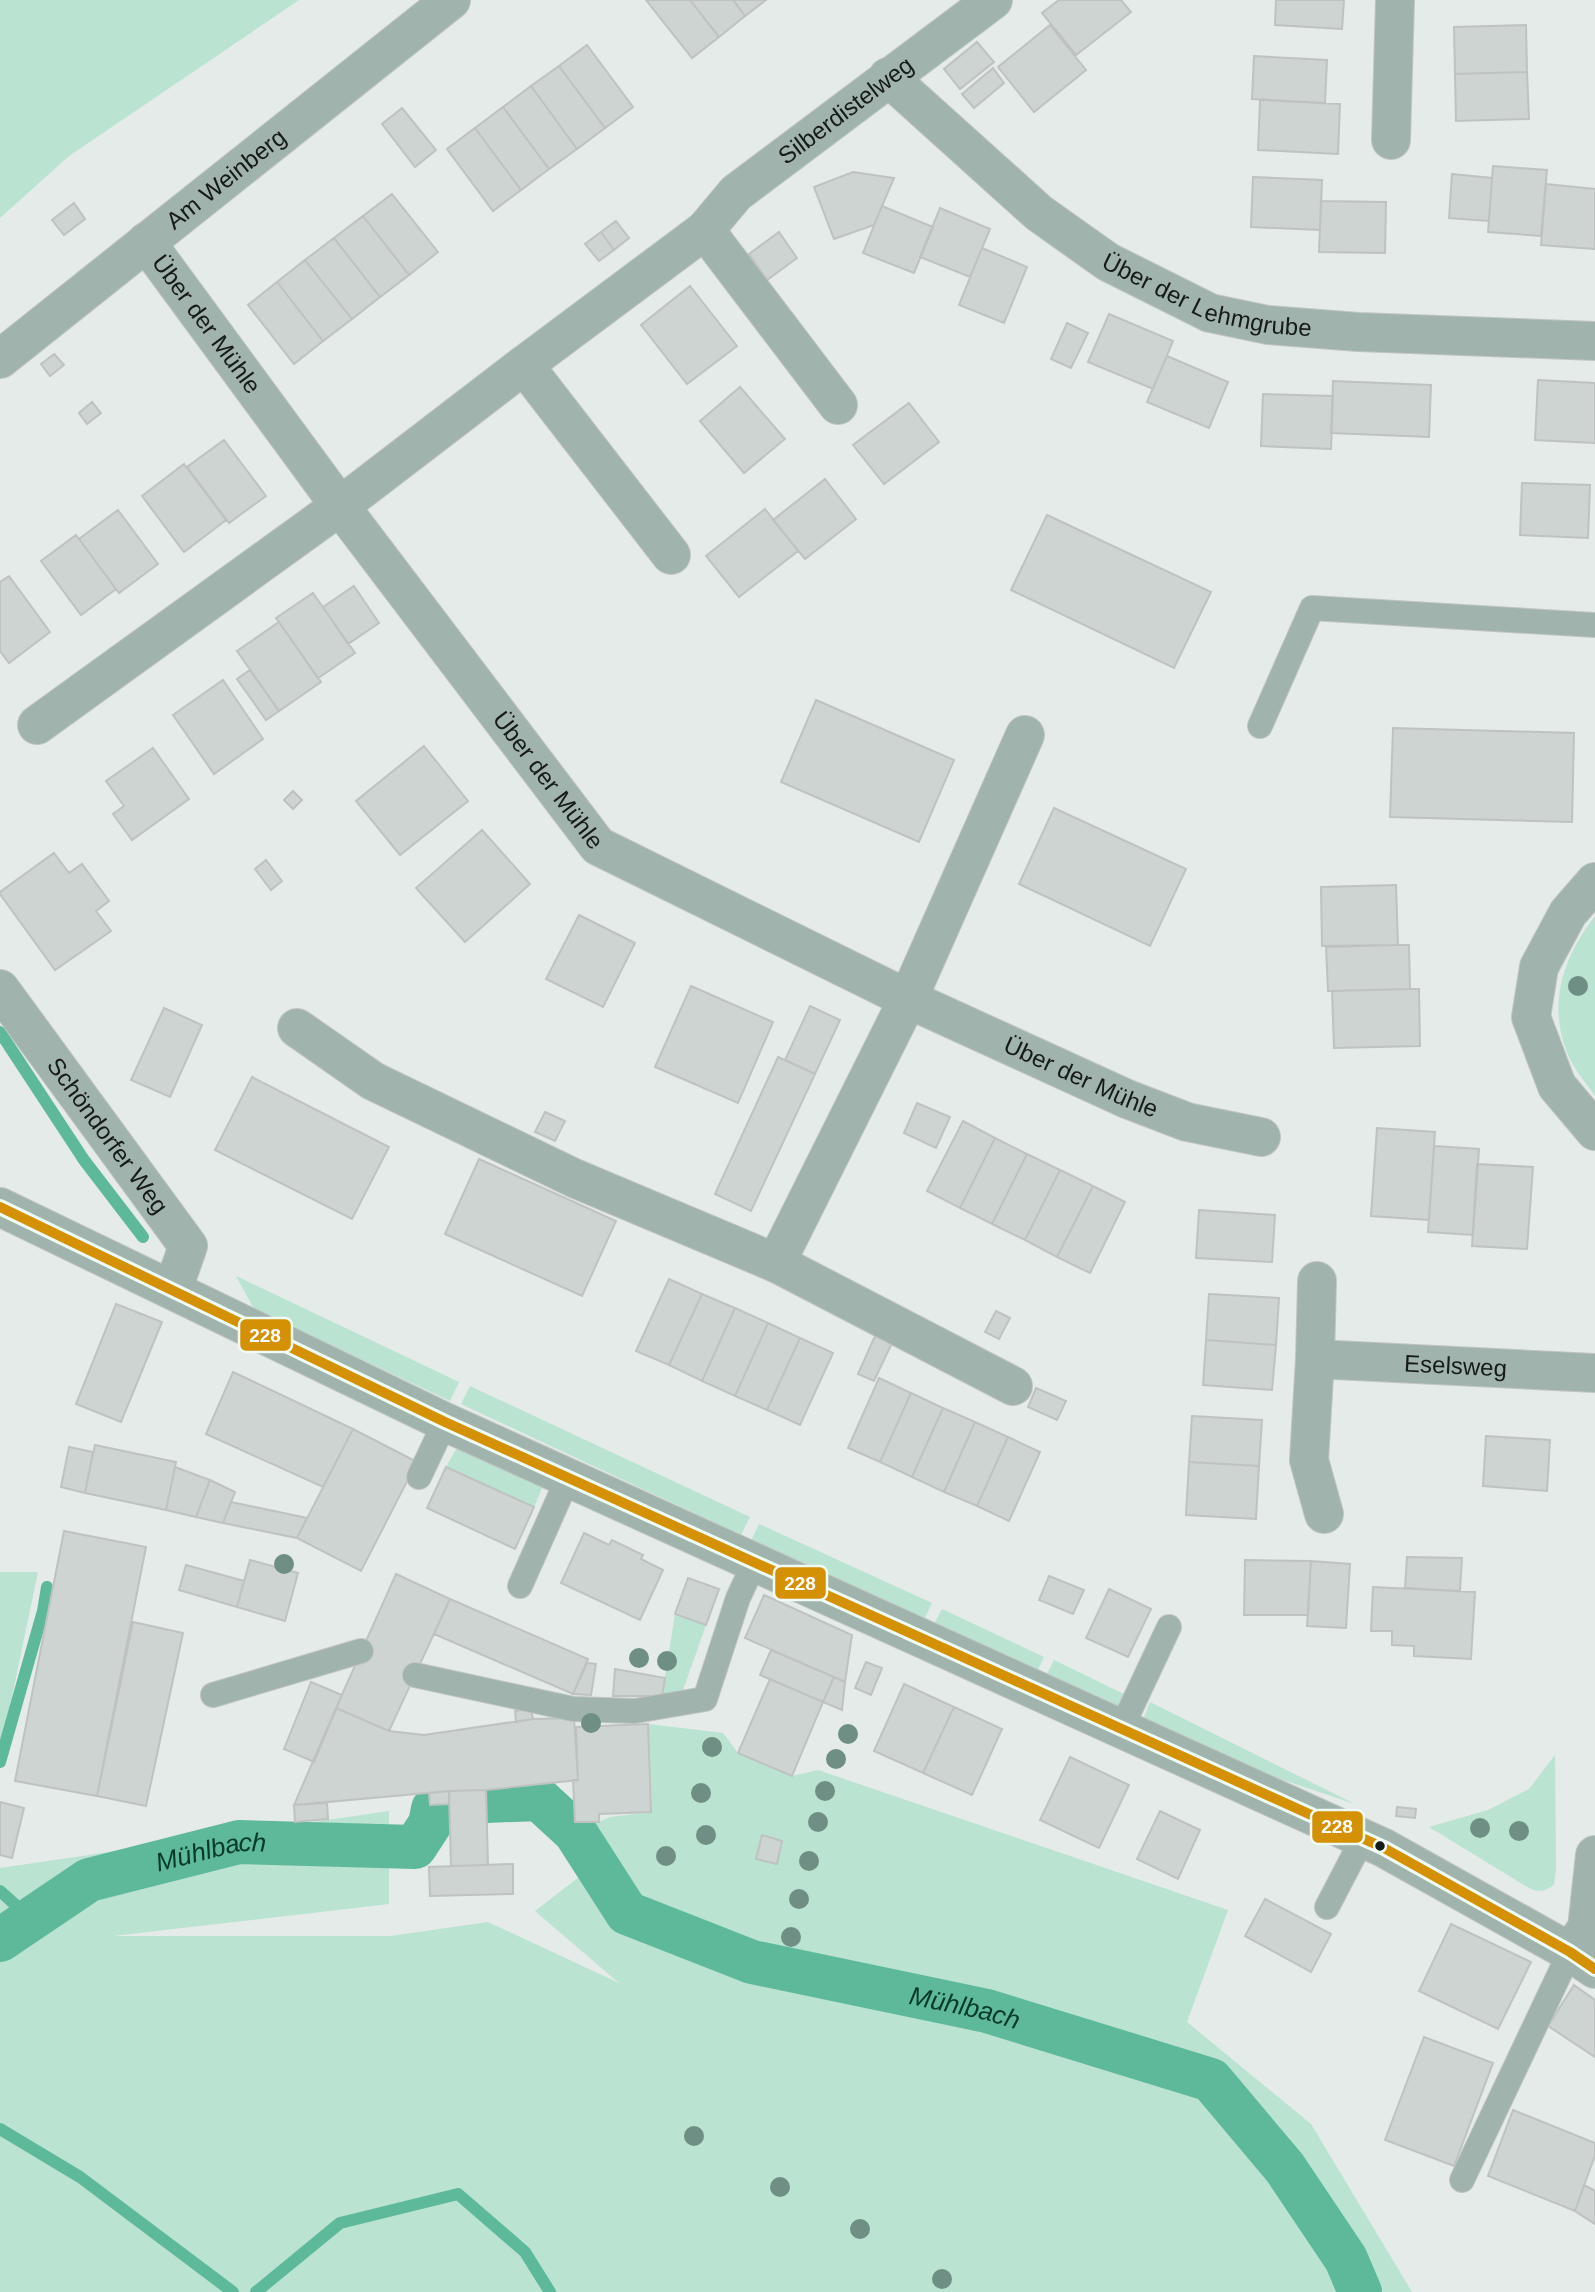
<svg xmlns="http://www.w3.org/2000/svg" width="1595" height="2292" viewBox="0 0 1595 2292" font-family="Arial,sans-serif">
<rect width="100%" height="100%" fill="#e4ebe8"/>
<path fill="#bae3d1" d="M0,0H299L69,156L0,218Z
M1595,916V1096C1587,1084 1576,1072 1570,1059C1546,1008 1562,958 1595,916Z
M236,1276L459,1382L450,1401L254,1309Z
M470,1386L750,1517L741,1535L461,1404Z
M457,1448L543,1486L534,1507L446,1467Z
M759,1524L932,1603L924,1620L751,1541Z
M0,1572H38L0,1754Z
M942,1609L1044,1657L1037,1672L934,1624Z
M675,1614L706,1625L683,1690L662,1696Z
M1054,1660L1126,1695L1118,1711L1046,1676Z
M1150,1702L1355,1804L1247,1768L1143,1720Z
M648,1724L723,1733L738,1753L792,1776L818,1770L1228,1910L1187,2022L1311,2124L1412,2292H0V1868L389,1811V1904L113,1936H391L488,1922L619,1983L535,1911L609,1854L600,1844L591,1825L610,1817L651,1812Z
M1555,1755L1556,1869L1554,1885C1544,1891 1539,1893 1529,1888L1429,1827L1488,1810L1529,1789Z"/>
<g fill="none" stroke-linecap="round" stroke-linejoin="round">
<path stroke="#5eb99b" stroke-width="12" d="M0,1032L84,1160L143,1237
M0,1762L43,1611L47,1587
M0,1891L31,1919
M0,2129L80,2177L233,2292
M256,2292L340,2223L458,2194L525,2252L550,2292"/>
<g stroke="#5eb99b" stroke-width="44">
<path id="s1" d="M486,1801L539,1799L575,1832L627,1913L752,1962L987,2011L1211,2080L1285,2168L1346,2259L1360,2292"/>
<path id="s2" d="M0,1940L89,1880L239,1842L415,1847L430,1824L433,1809L449,1798"/>
</g>
</g>
<path fill="#ced4d1" stroke="#bec3c1" stroke-width="2" d="M646,0H690L719,37L692,58Z
M690,0H733L745,16L719,37Z
M733,0H766L745,16Z
M1059,0H1121L1131,12L1076,55L1042,13Z
M1276,0H1344L1342,29L1275,25Z
M1050,25L1086,70L1034,112L998,67Z
M1526,25L1527,72L1455,74L1454,27Z
M977,42L994,62L960,89L944,69Z
M587,45L633,107L605,128L559,66Z
M1254,56L1327,60L1325,103L1252,99Z
M559,66L605,128L577,149L531,86Z
M993,68L1004,83L974,108L962,94Z
M1527,72L1529,119L1456,121L1455,74Z
M531,86L577,149L549,169L503,107Z
M1260,100L1340,104L1338,154L1258,150Z
M503,107L549,169L521,190L475,128Z
M402,108L436,150L415,167L382,124Z
M475,128L521,190L493,211L447,149Z
M1493,166L1547,170L1541,236L1488,232Z
M853,172L894,178L874,225L834,239L814,187Z
M1452,174L1492,178L1489,221L1449,218Z
M1253,177L1322,180L1320,230L1251,227Z
M1546,184L1595,189V249L1541,245Z
M392,194L438,252L409,275L363,216Z
M1321,201L1386,202L1385,253L1319,252Z
M74,203L85,219L64,235L52,220Z
M882,206L933,227L914,273L863,253Z
M940,208L990,229L970,277L920,257Z
M363,216L409,275L380,297L334,238Z
M616,221L629,238L614,250L601,232Z
M601,232L614,250L599,261L585,244Z
M779,232L797,258L767,280L749,254Z
M334,238L380,297L352,319L305,260Z
M982,248L1027,267L1004,323L959,305Z
M305,260L352,319L323,341L277,282Z
M277,282L323,341L294,364L248,305Z
M690,286L737,346L687,384L641,325Z
M1109,314L1173,341L1153,389L1088,362Z
M1067,323L1088,333L1071,368L1051,359Z
M54,354L64,365L50,376L41,364Z
M1167,356L1228,382L1209,428L1147,402Z
M1538,380L1595,383V443L1535,440Z
M1333,381L1431,385L1429,437L1331,433Z
M740,387L785,439L744,473L700,421Z
M1263,394L1333,396L1331,449L1261,446Z
M92,402L101,413L87,424L79,413Z
M909,403L939,442L884,484L853,445Z
M224,440L266,496L229,523L187,467Z
M184,464L226,520L184,552L142,496Z
M825,479L856,519L805,559L773,520Z
M1522,483L1590,485L1588,538L1520,535Z
M765,509L798,551L739,597L706,556Z
M118,510L158,564L119,593L79,539Z
M1047,515L1211,592L1174,668L1011,590Z
M76,535L116,589L81,615L41,561Z
M9,576L50,632L9,663L0,651V582Z
M354,586L379,623L348,644L323,607Z
M313,593L355,653L318,678L276,618Z
M279,622L321,682L279,711L237,651Z
M250,670L279,711L266,720L237,679Z
M223,680L263,739L214,774L173,715Z
M816,700L954,760L919,842L781,782Z
M1393,728L1574,733L1572,822L1390,817Z
M424,746L468,801L400,855L356,801Z
M153,748L189,799L132,840L113,814L124,806L106,781Z
M293,791L302,800L293,809L284,800Z
M1054,808L1186,869L1150,946L1019,884Z
M482,830L530,884L465,942L416,888Z
M54,853L69,873L82,864L109,901L96,911L111,931L55,970L0,894V892Z
M266,860L282,881L271,890L255,869Z
M1396,885L1398,945L1322,946L1321,887Z
M579,915L635,943L603,1007L546,979Z
M1398,945H1409L1410,989L1328,991L1326,947Z
M691,986L773,1022L738,1103L655,1067Z
M1410,989H1419L1420,1046L1334,1048L1332,991Z
M810,1006L840,1020L815,1074L785,1060Z
M164,1008L202,1025L170,1097L131,1080Z
M778,1057L815,1074L751,1211L715,1194Z
M252,1077L389,1147L352,1219L215,1150Z
M917,1103L950,1117L936,1148L904,1133Z
M545,1112L565,1121L555,1141L535,1132Z
M963,1121L995,1138L960,1208L927,1191Z
M1377,1128L1435,1132L1429,1220L1371,1216Z
M995,1138L1027,1154L992,1224L960,1208Z
M1434,1146L1479,1149L1473,1235L1428,1232Z
M1027,1154L1060,1170L1025,1240L992,1224Z
M479,1159L616,1221L582,1296L445,1234Z
M1477,1164L1533,1167L1527,1249L1472,1246Z
M1060,1170L1093,1186L1057,1257L1025,1240Z
M1093,1186L1125,1202L1090,1273L1057,1257Z
M1199,1210L1275,1215L1272,1262L1196,1258Z
M669,1279L702,1294L669,1365L636,1351Z
M702,1294L735,1308L702,1381L669,1365Z
M1209,1294L1279,1298L1276,1345L1206,1340Z
M116,1304L162,1322L121,1422L76,1404Z
M735,1308L768,1323L735,1396L702,1381Z
M996,1311L1010,1318L999,1339L985,1332Z
M768,1323L800,1338L767,1410L735,1396Z
M875,1336L892,1343L874,1381L858,1374Z
M800,1338L833,1353L800,1425L767,1410Z
M1206,1340L1276,1345L1272,1390L1203,1385Z
M233,1372L353,1429L323,1487L206,1434Z
M879,1378L911,1393L880,1462L848,1448Z
M1036,1388L1066,1401L1057,1420L1028,1407Z
M911,1393L943,1408L912,1477L880,1462Z
M943,1408L975,1422L944,1492L912,1477Z
M1192,1416L1262,1420L1259,1466L1189,1462Z
M975,1422L1008,1437L977,1506L944,1492Z
M353,1429L417,1462L361,1571L297,1538Z
M1486,1436L1550,1440L1547,1491L1483,1486Z
M1008,1437L1040,1452L1009,1521L977,1506Z
M95,1445L176,1462L166,1510L85,1493Z
M69,1447L93,1452L85,1493L61,1487Z
M1189,1462L1259,1466L1256,1519L1186,1515Z
M175,1467L210,1480L196,1517L166,1510Z
M446,1467L534,1507L515,1549L427,1508Z
M210,1480L235,1492L223,1523L196,1517Z
M231,1502L307,1518L297,1538L223,1523Z
M64,1531L146,1547L97,1796L15,1781Z
M584,1533L609,1545L612,1540L643,1555L641,1559L663,1570L640,1620L561,1583Z
M1407,1557L1462,1558L1460,1591L1405,1588Z
M250,1560L298,1573L285,1621L237,1607Z
M1245,1560L1311,1561L1308,1615H1244Z
M1311,1561L1350,1564L1346,1628L1307,1626Z
M186,1565L244,1581L237,1607L179,1590Z
M396,1574L450,1599L389,1731L336,1708Z
M1049,1576L1084,1590L1073,1614L1039,1600Z
M688,1578L719,1589L706,1625L675,1614Z
M1373,1587L1475,1592L1471,1659L1414,1656V1646L1392,1645V1631H1371Z
M1109,1589L1151,1609L1128,1657L1086,1638Z
M764,1595L852,1635L845,1682L745,1638Z
M450,1599L588,1659L573,1694L434,1634Z
M133,1622L183,1633L146,1806L97,1796Z
M771,1650L834,1677L823,1702L760,1675Z
M866,1662L882,1668L871,1695L855,1688Z
M587,1663L596,1664L591,1695L573,1694Z
M615,1669L665,1678L662,1696H613Z
M834,1677L845,1682L842,1710L823,1702Z
M770,1679L823,1702L792,1776L738,1753Z
M311,1682L342,1695L314,1762L284,1749Z
M904,1684L954,1707L923,1773L874,1751Z
M954,1707L1002,1729L972,1795L923,1773Z
M336,1708L389,1731L424,1735L533,1719L574,1718L578,1780L486,1790L449,1791L294,1805Z
M531,1709L533,1719L516,1722L515,1711Z
M648,1724L651,1812L599,1814V1822H575L573,1780H578L576,1727Z
M1070,1757L1129,1785L1099,1848L1040,1820Z
M486,1790L488,1865L451,1866L449,1791Z
M449,1791V1804L430,1805L429,1793Z
M0,1802L24,1808L12,1858L0,1855Z
M327,1803L328,1819L295,1822L294,1805Z
M1397,1807L1416,1809L1415,1818L1396,1816Z
M1160,1811L1200,1830L1178,1879L1137,1859Z
M762,1835L782,1841L777,1864L756,1859Z
M513,1864V1894L430,1896L429,1867Z
M1265,1899L1331,1934L1311,1972L1245,1936Z
M1451,1924L1531,1962L1498,2029L1419,1991Z
M1574,1985L1595,2000V2057L1548,2026Z
M1424,2037L1493,2063L1454,2166L1385,2140Z
M1513,2110L1595,2143V2155L1575,2211L1488,2176Z
M1584,2185L1595,2191V2224L1575,2211Z"/>
<g fill="none" stroke-linecap="round" stroke-linejoin="round">
<g stroke="#c0c5c3" stroke-width="26">
<path id="service" d="M1260,726L1312,608L1595,625
M419,1477L445,1422
M520,1586L568,1478
M415,1675L573,1709L635,1711L705,1699L738,1598L754,1564
M213,1695L361,1651
M1121,1729L1169,1627
M1327,1907L1363,1838
M1462,2180L1570,1952"/>
</g>
<g stroke="#c0c5c3" stroke-width="40">
<g id="minor">
<path id="s3" d="M888,77L1039,213L1108,262L1210,313L1268,325L1358,332L1595,341"/>
<path d="M1391,140L1395,0"/>
<path d="M705,230L838,405"/>
<path id="s4" d="M146,242L340,506L598,846L908,999L1127,1099L1187,1122L1261,1137"/>
<path id="s5" d="M0,359L451,0"/>
<path d="M524,365L671,555"/>
<path id="s6" d="M37,725L340,506L524,365L705,230L736,193L993,0"/>
<path d="M1595,882L1568,913L1539,967L1531,1017L1557,1086L1595,1131"/>
<path id="s7" d="M0,989L188,1246L173,1289"/>
<path d="M297,1028L373,1081L574,1178L776,1263L908,999L1025,735"/>
<path d="M776,1263L1013,1386"/>
<path d="M1315,1359L1317,1281"/>
<path id="s8" d="M1324,1514L1309,1460L1315,1359L1595,1373"/>
<path d="M1570,1952L1587,1928L1595,1855"/>
</g>
</g>
<g stroke="#c0c5c3" stroke-width="40">
<path id="tertiary" d="M0,1207L445,1422L1384,1848L1570,1952L1595,1969"/>
</g>
<use href="#service" stroke="#a0b3ac" stroke-width="24"/>
<use href="#minor" stroke="#a0b3ac" stroke-width="38"/>
<use href="#tertiary" stroke="#a0b3ac" stroke-width="38"/>
<g stroke="#effbf5" stroke-width="16">
<path id="bus-1" d="M0,1207L445,1422L1384,1848L1570,1952L1595,1969"/>
</g>
<use href="#bus-1" stroke="#d59104" stroke-width="10"/>
</g>
<g fill="#708f84">
<circle cx="1578" cy="986" r="10"/>
<circle cx="284" cy="1564" r="10"/>
<circle cx="639" cy="1658" r="10"/>
<circle cx="667" cy="1661" r="10"/>
<circle cx="591" cy="1723" r="10"/>
<circle cx="848" cy="1734" r="10"/>
<circle cx="712" cy="1747" r="10"/>
<circle cx="836" cy="1759" r="10"/>
<circle cx="825" cy="1791" r="10"/>
<circle cx="701" cy="1793" r="10"/>
<circle cx="818" cy="1822" r="10"/>
<circle cx="1480" cy="1828" r="10"/>
<circle cx="1519" cy="1831" r="10"/>
<circle cx="706" cy="1835" r="10"/>
<circle cx="666" cy="1856" r="10"/>
<circle cx="809" cy="1861" r="10"/>
<circle cx="799" cy="1899" r="10"/>
<circle cx="791" cy="1937" r="10"/>
<circle cx="694" cy="2136" r="10"/>
<circle cx="780" cy="2187" r="10"/>
<circle cx="860" cy="2229" r="10"/>
<circle cx="942" cy="2279" r="10"/>
</g>
<circle fill="#161a18" stroke="#effbf5" stroke-width="2.5" cx="1380" cy="1846" r="6"/>
<g text-anchor="middle" stroke-width="7" stroke-linejoin="round" paint-order="stroke">
<g font-size="24" fill="#161a18" stroke="#effbf5">
<text dy="8" stroke="none"><textPath href="#s6" startOffset="1017">Silberdistelweg</textPath></text>
<text dy="8" stroke="none"><textPath href="#s5" startOffset="289">Am Weinberg</textPath></text>
<text dy="8" stroke="none"><textPath href="#s3" startOffset="394">Über der Lehmgrube</textPath></text>
<text dy="8" stroke="none"><textPath href="#s4" startOffset="102">Über der Mühle</textPath></text>
<text dy="8" stroke="none"><textPath href="#s4" startOffset="672">Über der Mühle</textPath></text>
<text dy="8" stroke="none"><textPath href="#s4" startOffset="1290">Über der Mühle</textPath></text>
<text dy="8" stroke="none"><textPath href="#s7" startOffset="182">Schöndorfer Weg</textPath></text>
<text dy="8" stroke="none"><textPath href="#s8" startOffset="298">Eselsweg</textPath></text>
</g>
<g font-size="26" font-style="italic" fill="#063a29" stroke="#effbf5">
<text dy="9" stroke="none"><textPath href="#s2" startOffset="233">Mühlbach</textPath></text>
<text dy="9" stroke="none"><textPath href="#s1" startOffset="550">Mühlbach</textPath></text>
</g>
</g>
<g stroke="#effbf5" stroke-width="2.5">
<rect x="239" y="1318" width="53" height="34" rx="7" fill="#d59104"/>
<rect x="774" y="1566" width="53" height="34" rx="7" fill="#d59104"/>
<rect x="1311" y="1810" width="53" height="34" rx="7" fill="#d59104"/>
</g>
<g font-size="19" text-anchor="middle" font-weight="bold" fill="#fff">
<text x="265" y="1342">228</text>
<text x="800" y="1590">228</text>
<text x="1337" y="1833">228</text>
</g>
</svg>
